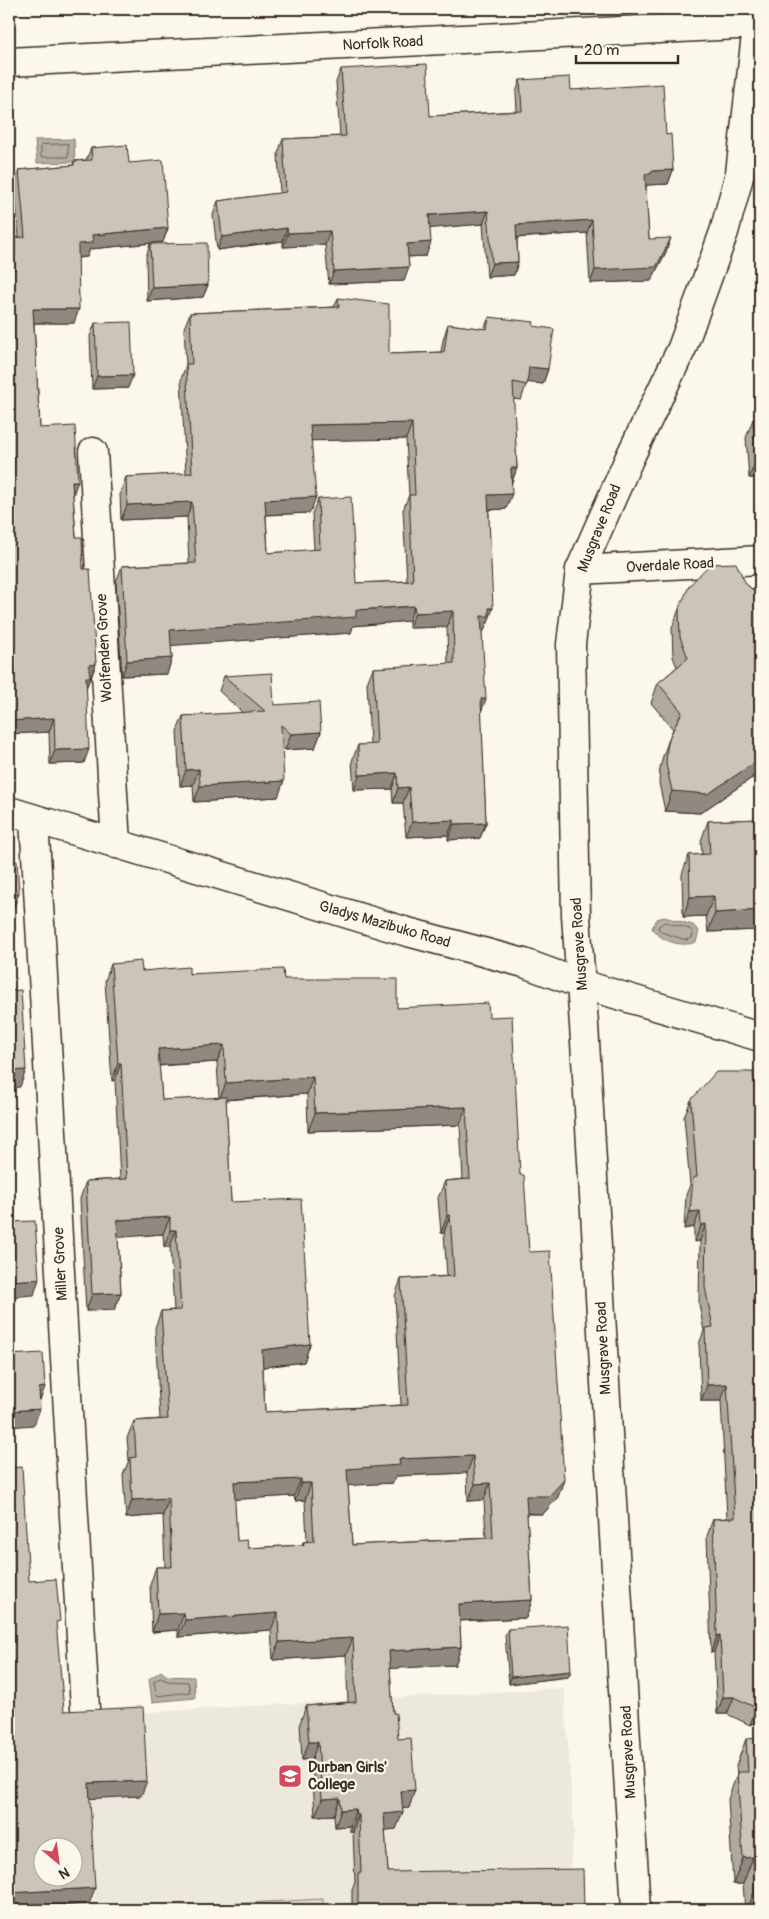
<svg xmlns="http://www.w3.org/2000/svg" width="769" height="1919" viewBox="0 0 769 1919" font-family="Pangolin,sans-serif">
<rect width="100%" height="100%" fill="#fbf7ec"/>
<filter id="ink" filterUnits="userSpaceOnUse"><feTurbulence type="fractalNoise" baseFrequency=".02" numOctaves="2"/><feDisplacementMap in="SourceGraphic" scale="10" xChannelSelector="R" yChannelSelector="G"/><feConvolveMatrix kernelMatrix="1 2 1 2 8 2 1 2 1" color-interpolation-filters="sRGB"/></filter>
<g filter="url(#ink)">
<path fill="#ede8dd" fill-rule="evenodd" d="M564,1688L574,1832L568,1880L569,1910H9V1720ZM42,1846H72V1876H42Z"/>
<path fill="#dfd9ce" stroke="#8d8276" d="M323,1899V1910H113Z"/>
<path fill="#b6aea2" stroke="#85796d" d="M74,139L75,162L37,163L35,140Z
M664,917L693,925L699,931L696,942C682,948 660,941 652,928L657,919Z
M161,1671L167,1676L194,1677L195,1698L152,1702L149,1679Z"/>
<g fill="none" stroke-linecap="round" stroke-linejoin="round">
<path stroke="#6c5f53" stroke-width="1" d="M68,144V157H41V145Z
M665,922L690,929L693,933L692,938L686,940L661,932L658,927Z
M161,1678L167,1681L188,1682L190,1692L157,1696L154,1682Z"/>
<g stroke="#3b2a1e" stroke-width="31">
<path id="minor" d="M9,62L758,24
M93,452L116,844
M580,570L760,560
M34,819L85,1708"/>
</g>
<g stroke="#3b2a1e" stroke-width="31">
<path id="tertiary" d="M9,811L404,931L524,963L581,984L760,1037
M636,1910L584,1025L576,916L571,644L580,570L629,459L682,348L724,232L740,173L759,9"/>
</g>
<use href="#minor" stroke="#fbf7ec" stroke-width="28"/>
<use href="#tertiary" stroke="#fbf7ec" stroke-width="28"/>
</g>
<path fill="#afa99f" stroke="#3b2a1e" fill-rule="evenodd" d="M341,69L430,116L517,111L516,93L520,80L571,90L666,135L673,170L668,184L647,185L646,188L649,239L666,252L651,281L590,283L587,233L517,238L518,262L514,275L487,277L483,224L430,228L426,256L408,257L409,267L404,281L329,284L325,245L283,247V241L217,250L213,215L218,201L280,193L278,153L283,139L340,136L336,82Z
M91,148L129,163L168,228L163,242L90,249L87,257L78,258L74,323H34L40,428L73,495L76,537L83,569L96,664L91,678H89L86,686L84,763L50,764L49,732L9,734V248L12,238L19,237L14,184L19,170L73,165L74,161L86,160Z
M150,244L208,285L203,297L147,301L146,257Z
M338,298L389,354L441,352L443,340L448,324L484,329L489,317L533,326L548,369L543,384L527,382L521,400L513,399L517,468L512,482L506,509L489,510L488,623H487L484,631H482L481,711L486,823L480,838L448,840V835L406,837L403,803H393L392,789L354,790L352,761L358,745H370L367,683L373,668L448,664L447,627L409,628V621L353,626L351,633L171,645L172,658L167,674L122,676L116,582L122,566L189,563L187,517L121,520L120,493L126,477L186,474L181,379L186,365L184,328L190,313L334,307ZM406,439L409,495L403,510L407,581L356,583L318,499L312,514L314,550L268,553L266,515L310,513L311,440Z
M95,323L128,388L92,389L90,336Z
M753,419L760,478H749L746,438Z
M746,584L760,596V786L752,778L700,813L665,811L659,783L660,768L663,756L670,736L673,729L651,703L658,683L677,667L673,657L672,628L679,609Z
M224,676L321,732L315,748L285,750L282,747L278,797L194,802L193,785L180,786L177,731L183,716L243,713L219,691Z
M760,819V930L708,932L706,916L683,917L682,874L689,855L702,854L701,841L708,821Z
M111,964L142,971L284,979L397,1008L489,1017L520,1175L558,1497L543,1514H527L532,1600L526,1618L460,1621L461,1647L455,1665L390,1668L393,1713L409,1808H402L396,1829L385,1830L388,1872L584,1910H352V1890L355,1882L353,1832H350V1826L335,1827L334,1815L315,1816L312,1759L302,1760L300,1723L306,1706L348,1702L346,1655L273,1660L271,1630L178,1637V1630L152,1632L150,1585L156,1567H165L163,1515L126,1518L123,1475L129,1460L127,1438L134,1421L160,1419L155,1328L161,1311L174,1310L170,1247H164L163,1234L118,1237L121,1293L114,1310L86,1311L80,1199L86,1181L120,1179L115,1080L112,1081L105,981ZM217,1062L219,1098L162,1100L159,1066ZM307,1094L308,1131L460,1125L463,1179L445,1181L438,1198L441,1233H444L447,1276L401,1279L395,1296L401,1405L265,1412L263,1367L304,1362L310,1344L231,1202L226,1100ZM467,1473L468,1501L484,1500L486,1538L352,1545L348,1485L393,1483L396,1476ZM294,1496L295,1501L305,1500L307,1541L303,1542L302,1545L248,1548L237,1541L234,1499Z
M760,1093V1719L750,1725L727,1714H717L714,1652L711,1653L707,1536L713,1519L727,1518L721,1401H701L699,1344L704,1331L699,1304L700,1241L694,1242V1227L684,1229L686,1195L690,1185L684,1117L691,1100Z
M508,1629L571,1671L568,1677L509,1684L505,1635Z
M746,1739L760,1910H745L743,1884H733L728,1799L737,1774L736,1766Z"/>
<path fill="#8f8982" stroke="#3b2a1e" d="M9,9H15L13,13H9Z
M673,170L668,184L647,185L646,188H640L645,174L651,171Z
M488,211L483,224L424,229L429,215Z
M592,220L587,233L511,238L516,225Z
M168,228L163,242L90,249L87,257L72,258L78,244L92,235Z
M287,228L283,241L217,250L222,237Z
M330,231L325,245L283,247L288,233Z
M671,238L666,252L651,281L590,283L595,270Z
M431,242L426,256L402,257L407,244Z
M518,262L514,275L487,277L492,263Z
M409,267L404,281L329,284L334,271Z
M208,285L203,297L147,301L152,288Z
M33,309H79L74,323H28Z
M529,367L548,369L543,384L523,382Z
M133,375L128,388L92,389L97,376Z
M412,423L406,439L304,441L310,425Z
M756,460H760V478H749Z
M511,468H517L511,483Z
M72,481H78L73,495Z
M512,494L506,509L482,510L488,495Z
M316,497L310,513L260,515L265,500Z
M192,502L187,517L121,520L127,505Z
M414,606L409,621L353,626L351,633L165,646L170,630L356,610Z
M489,608H493L488,623H487L484,631L476,632L481,616Z
M453,611L447,627L409,628L415,613Z
M172,658L167,674L122,676L127,661Z
M96,664L85,691H81L89,665Z
M481,699H486L480,715Z
M54,718L49,732L9,734V721Z
M321,732L315,748L285,750L291,734Z
M89,749L84,763L50,764L55,750Z
M760,759L752,778L700,813L665,811L672,791Z
M199,769L193,785L180,786L186,770Z
M397,773L392,789L354,790L359,775Z
M284,781L278,797L194,802L200,786Z
M409,787L403,803H393L398,788Z
M454,820L448,835L406,837L412,822Z
M486,823L480,838L448,840L454,824Z
M19,893L13,910H9V894Z
M714,896L706,916L683,917L690,897Z
M760,910V930L708,932L715,913Z
M224,1045L217,1062L151,1066L158,1049Z
M118,1063H121L115,1080L112,1081Z
M26,1070L20,1087L9,1088V1071Z
M313,1077L307,1094L219,1100L226,1083Z
M466,1107L460,1125L308,1131L315,1113Z
M700,1211L694,1227L684,1229L690,1212Z
M450,1215L444,1233H441L447,1216Z
M170,1217L163,1234L111,1238L117,1220Z
M706,1224L700,1241L694,1242L701,1225Z
M170,1230H176L170,1247H164Z
M39,1279L34,1295L9,1297V1281Z
M121,1293L114,1310L86,1311L92,1294Z
M310,1344L304,1362L255,1368L262,1350Z
M727,1384L721,1401H701L707,1385Z
M45,1387L39,1403V1388Z
M40,1409L34,1425L9,1427V1411Z
M473,1456L467,1473L396,1476L393,1483L341,1486L347,1469L399,1459Z
M301,1479L294,1496L227,1500L234,1482Z
M564,1480L558,1497L543,1514L520,1513L526,1496Z
M301,1483H311L305,1500L295,1501Z
M490,1483L484,1500L468,1501L475,1484Z
M169,1498L163,1515L126,1518L132,1500Z
M532,1600L526,1618L452,1621L459,1604Z
M184,1613L178,1630L152,1632L158,1614Z
M278,1613L271,1630L178,1637L185,1620Z
M720,1635L714,1652L711,1653L717,1636Z
M353,1638L346,1655L273,1660L279,1642Z
M461,1647L455,1665L382,1669L389,1651Z
M571,1671L568,1677L509,1684L511,1677Z
M723,1697H734L727,1714H717Z
M760,1706V1719L750,1725L756,1708Z
M309,1742H318L312,1759L302,1760Z
M147,1781L141,1796L83,1799L89,1783Z
M415,1790L409,1808L395,1809L401,1791Z
M340,1798L334,1815L315,1816L322,1799Z
M356,1809L350,1826L335,1827L341,1810Z
M403,1812L396,1829L378,1831L384,1814Z
M357,1815H359L353,1832H350Z
M753,1857L743,1884H733L743,1858Z
M95,1888L89,1904L9,1909V1893Z
M755,1890H760V1910H747Z"/>
<path fill="#ccc4b9" stroke="#3b2a1e" fill-rule="evenodd" d="M427,64L430,116L522,111L520,80L570,77L571,90L663,84L666,135L671,134L673,170L651,171V174H645L649,239L671,238L656,267L595,270L592,220L516,225L518,262L492,263L488,211L429,215L431,242L407,244L409,267L334,271L330,231L288,233L287,228L222,237L218,201L286,192L283,139L346,136L341,69Z
M127,145L129,163L163,160L168,228L92,235L93,243L78,244L79,309H33L40,428L75,426L78,481H72L76,537H82L83,569H90L96,664L89,665L90,677H86L89,749L55,750L54,718L9,721V270H15L12,238L25,237L19,170L74,165V161L92,160L91,148Z
M207,243L208,285L152,288L150,244Z
M338,298L389,304V354L444,352L448,324L487,329L489,317L534,322L533,326L554,329L548,369L529,367L527,385L513,382L517,468H511L512,494L488,495L493,608H489V616H481L486,699H481L486,823L454,824V820L412,822L409,787L398,788L397,773L359,775L358,745L377,744L373,668L454,663L453,611L415,613L414,606L356,610V617L170,630L172,658L127,661L122,566L196,563L192,502L127,505L126,477L192,473L186,364H192L190,313L339,307ZM412,423L415,495H409L413,581L356,583L351,497L318,499L320,549L268,553L265,500L316,497L310,425Z
M131,322L133,375L97,376L95,323Z
M753,419H760V460H756Z
M736,563L746,584L760,596V759L708,794L672,791L666,764L667,748L670,736L682,712L658,683L688,658L680,637L679,609L689,586L710,564Z
M272,673L274,705L319,702L321,732L291,734L281,725L284,781L200,786L199,769L186,770L183,716L265,711L224,676Z
M760,819V910L715,913L714,896L690,897L689,855L710,854L708,821Z
M17,861L19,893L9,894V862Z
M141,961L142,971L189,967V974L283,969L284,979H397V1008L488,1003L489,1017L512,1016L520,1175H524L529,1252L550,1251L564,1480L549,1496H526L532,1600L459,1604L461,1647L389,1651L393,1713H396L398,1739L411,1738L415,1790L401,1791L403,1812L384,1814L388,1872L583,1869L584,1910H358V1873H361L359,1815H357L356,1809L341,1810L340,1798L322,1799L318,1742H309L306,1706L356,1702L353,1638L279,1642L278,1613L185,1620L184,1613L158,1614L156,1567H172L169,1498L132,1500L130,1458L136,1457L134,1421L168,1419L161,1311L181,1310L176,1230H170V1217L117,1220L121,1293L92,1294L86,1181L127,1179L121,1063H118L111,964ZM224,1045L226,1083L313,1077L315,1113L466,1107L470,1179L445,1181L447,1216L450,1215L454,1276L401,1279L408,1405L265,1412L262,1350L310,1344L301,1199L231,1202L226,1097L162,1100L158,1049ZM473,1456L475,1484L490,1483L493,1538L352,1545L347,1469L400,1465L399,1459ZM301,1479V1483H311L314,1541L303,1542L304,1545L248,1548L247,1540L237,1541L234,1482Z
M21,990L26,1070L9,1071V991Z
M716,1072H753L755,1092L760,1093V1706L756,1708L734,1697H723L720,1635L717,1636L713,1519L735,1518L727,1384L707,1385L705,1328L713,1327L705,1287L706,1224L701,1225L700,1211L690,1212L693,1178L697,1177L691,1100Z
M35,1221L39,1279L9,1281V1222Z
M43,1353L45,1387L39,1388L40,1409L9,1411V1355Z
M22,1467L29,1581L56,1579L60,1621L56,1622L64,1711L143,1707L147,1781L89,1783L95,1888L9,1893V1468ZM42,1846H72V1876H42Z
M568,1625L571,1671L511,1677L508,1629Z
M760,1738V1890H755L753,1857L743,1858L737,1772H748L746,1739Z"/>
</g>
<defs>
<g id="school-square" transform="scale(1.25)"><rect x="-9" y="-9" width="18" height="18" rx="4" fill="#d1495b" stroke="#fbf7ec"/><path d="M0-5L7-2L0 1L-7-2ZM-4 1L0 2.5L4 1V4Q0 6-4 4Z" fill="#fff"/></g>
</defs>
<g fill-rule="evenodd">
<use href="#school-square" x="290" y="1776"/>
</g>
<g text-anchor="middle" stroke-width="4.5" stroke-linejoin="round" paint-order="stroke">
<g font-size="15" fill="#3b2a1e" stroke="#fbf7ec">
<text transform="translate(383 43) rotate(-3)" y="5">Norfolk Road</text>
<text transform="translate(599 528) rotate(-68)" y="5">Musgrave Road</text>
<text transform="translate(670 565) rotate(-3)" y="5">Overdale Road</text>
<text transform="translate(104 648) rotate(-93)" y="5">Wolfenden Grove</text>
<text transform="translate(385 924) rotate(16)" y="5">Gladys Mazibuko Road</text>
<text transform="translate(579 944) rotate(-94)" y="5">Musgrave Road</text>
<text transform="translate(60 1264) rotate(-93)" y="5">Miller Grove</text>
<text transform="translate(603 1348) rotate(-93)" y="5">Musgrave Road</text>
<text transform="translate(628 1752) rotate(-93)" y="5">Musgrave Road</text>
</g>
<g font-size="15" font-weight="bold" fill="#3b2a1e" stroke="#fbf7ec" text-anchor="start">
<text x="308" y="1772">Durban Girls'<tspan x="308" dy="17">College</tspan></text>
</g>
</g>
<rect width="769" height="1919" fill="none" stroke="#fbf7ec" stroke-width="30"/>
<rect x="15" y="15" width="739" height="1889" fill="none" stroke="#3b2a1e" stroke-width="2" filter="url(#ink)"/>
<g transform="translate(58 1862) rotate(151)"><circle r="24" fill="#fbf7ec" stroke="#aea59a"/>
<path d="M0-4L9 19L0 12L-9 19Z" fill="#d1495b"/>
<text y="-8" font-size="14" font-weight="bold" text-anchor="middle" fill="#3b2a1e">N</text>
</g>
<path d="M576 55v8h102v-8" fill="none" stroke="#3b2a1e" stroke-width="2.5"/>
<text x="584" y="55" font-size="15" fill="#3b2a1e" stroke="#fbf7ec" stroke-width="4" paint-order="stroke">20 m</text>
</svg>
